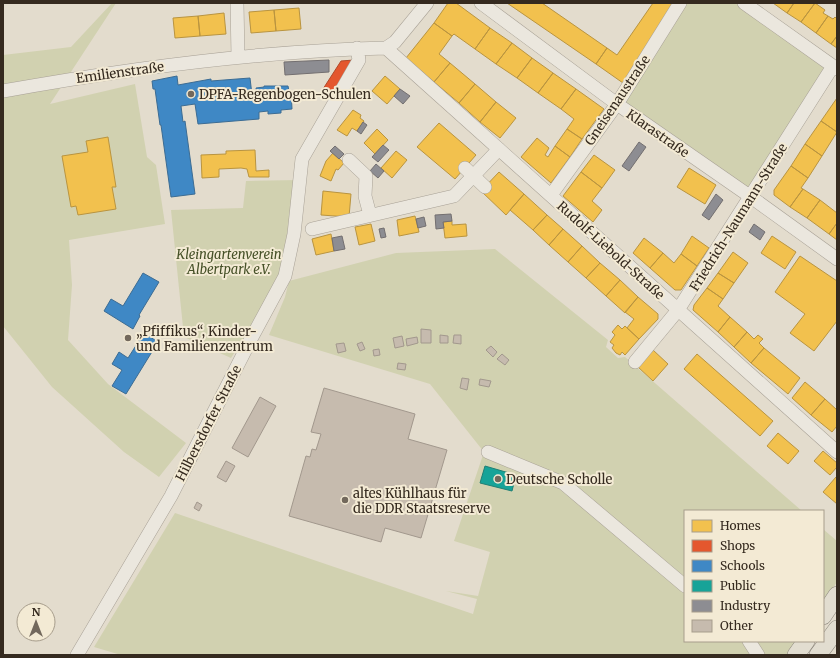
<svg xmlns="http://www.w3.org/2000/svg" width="840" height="658" viewBox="0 0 840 658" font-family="Merriweather,serif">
<rect width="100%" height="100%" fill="#e3dccd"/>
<path fill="#d1d1b0" d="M112,3H116L50,104L135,84L147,157L156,165L165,224L69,240L72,285L68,340L108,384L186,443L159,477L124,452L52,387L3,326V55L71,47Z
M684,3H738L828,66L751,193L620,104Z
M300,180L276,288L231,358L184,337L171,210L243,208L246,181Z
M495,249L608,340L606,347L618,358L625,357L802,511H685V641H796L787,655H121L94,647L175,513L473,614L477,599L446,591L478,596L490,552L454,541L484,452L430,384L269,335L285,297L289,281L396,253Z
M823,529L837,541V582L823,603Z"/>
<path fill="#f2c14e" stroke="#b99440" d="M448,3H456L490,28L475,49L454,34L452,36L434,23Z
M507,3H542L607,48L596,64Z
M653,3H678L623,83L596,64L607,48L617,55Z
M773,3H794L787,13Z
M794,3H815L801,22L787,13Z
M815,3L825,10L823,13L828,16L816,33L801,22Z
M299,8L301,29L276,31L274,10Z
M274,10L276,31L251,33L249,12Z
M224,13L226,34L200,36L198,16Z
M198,16L200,36L175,38L173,18Z
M828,16L833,19L835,17L837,19V36L831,44L816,33Z
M434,23L452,36L439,54L450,63L434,82L406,58Z
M490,28L512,43L496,64L475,49Z
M837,36V48L831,44Z
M512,43L532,58L517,78L496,64Z
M532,58L553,73L538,93L517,78Z
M450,63L475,84L459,103L434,82Z
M553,73L576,89L561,109L538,93Z
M385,76L400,89L387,104L372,91Z
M475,84L496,102L480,122L459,103Z
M576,89L604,109L582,139L567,129L574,119L561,109Z
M837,98V132L821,121Z
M496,102L516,118L500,138L480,122Z
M353,110L361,115L360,118L364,121L357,131L352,128L347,136L337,130Z
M821,121L837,132L822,156L805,144Z
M439,123L476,155L455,179L417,147Z
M377,129L388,140L375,154L364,143Z
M567,129L582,139L570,157L555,146Z
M108,137L116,187H112L116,209L78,215L76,206L71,207L62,156L88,152L86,141Z
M537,138L549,148L545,155L548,157L555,146L570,157L551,183L521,157Z
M805,144L822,156L808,178L791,166Z
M255,150L256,171L269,170V177H249L247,169L241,168L219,169V177L202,178L201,155L226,154V151Z
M396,151L407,160L392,178L381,168Z
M333,153L344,163L338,170L336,169L331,181L320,176L326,161Z
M594,155L615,170L602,188L581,172Z
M791,166L808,178L801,188L803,189L790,207L774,195V190Z
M689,168L716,185L705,204L677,187Z
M499,172L524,194L506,215L481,191Z
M581,172L602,188L592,201L602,210L593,222L563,196Z
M803,189L820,200L807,218L790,207Z
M323,191L351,194L349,217L321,215Z
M524,194L547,215L533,230L510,210Z
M820,200L837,213V223L829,234L807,218Z
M547,215L563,229L549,245L533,230Z
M415,216L419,232L399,236L397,220Z
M452,221V225L466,224L467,236L445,238L443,222Z
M837,223V240L829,234Z
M371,224L375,241L359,245L355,227Z
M563,229L582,246L568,262L549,245Z
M331,234L334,251L316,255L312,239Z
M692,236L709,248L697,266L681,254Z
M772,236L796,252L785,269L761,253Z
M644,238L663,253L650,268L633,253Z
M582,246L600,263L586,278L568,262Z
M733,252L748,263L734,283L718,273Z
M663,253L674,263L681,254L697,266L681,290H675L650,268Z
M800,256L837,281V321L814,351L790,333L805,314L775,292Z
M600,263L620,280L606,296L586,278Z
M718,273L734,283L723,299L707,288Z
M620,280L638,297L625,313L606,296Z
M707,288L723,299L718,306L730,317L718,332L693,310L694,305Z
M638,297L658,314V319L639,339L627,328L634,319L625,312Z
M730,317L747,332L734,347L718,332Z
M618,325L622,329L625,326L639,339L625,355L622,352L620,355L616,353L612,348L614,345L610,342L615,335L612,332Z
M747,332L754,339L758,335L763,339L759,343L764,348L751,363L734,347Z
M764,348L800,378L788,394L751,363Z
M653,350L668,364L653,381L638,367Z
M697,354L773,421L760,436L684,369Z
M805,382L825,399L811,415L792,398Z
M825,399L837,410V426L832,432L811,415Z
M778,433L799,451L788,464L767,446Z
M823,451L837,463V467L830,475L814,461Z
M836,477H837V504L823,492Z"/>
<path fill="#e4572e" stroke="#b04a2a" d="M354,60L334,95L323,89L341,61Z"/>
<path fill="#3f88c5" stroke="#3c6c93" d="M177,76L178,85L211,79V81L250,78L252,95L257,94L256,88L264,87V86H288L289,91H291L292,109L281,110V113L268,114V111L259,112V119L198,124L195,104L181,106L183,122L185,121L195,194L171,197L161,125H160L155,89H153L152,81Z
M143,273L159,282L139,315L140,316L133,329L104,311L111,299L123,306Z
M144,333L158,342L126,394L112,386L122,370L112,364L119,352L128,358Z"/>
<path fill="#17a398" stroke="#207f74" d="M485,466L516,475L512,491L480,483Z"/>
<path fill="#8d8d92" stroke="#736f70" d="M329,60V72L285,75L284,62Z
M400,89L410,96L403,104L394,96Z
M363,122L367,125L361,134L357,131Z
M639,142L646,147L629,171L622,166Z
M383,145L389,150L378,162L372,157Z
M335,146L344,154L339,159L330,151Z
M376,164L384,171L378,178L370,171Z
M716,194L723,200L709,220L702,215Z
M451,214L452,221L443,222L444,228L436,229L435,215Z
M424,217L426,226L418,228L416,219Z
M754,224L765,232L760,240L749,232Z
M384,228L386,237L381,238L379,229Z
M342,236L345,249L334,251L332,238Z"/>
<path fill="#c6bbae" stroke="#a2988d" d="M421,329L431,330V343H421Z
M440,335L448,336V343H440Z
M454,335H461V344L453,343Z
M402,336L404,346L395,348L393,338Z
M417,337L418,343L407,346L406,339Z
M362,342L365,349L360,351L357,344Z
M344,343L346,351L338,353L336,344Z
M491,346L497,352L493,357L486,350Z
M379,349L380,355L374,356L373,350Z
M502,354L509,360L505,365L497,359Z
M398,363L406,364L405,370L397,369Z
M462,378L469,379L467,390L460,388Z
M480,379L491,381L489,387L479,385Z
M324,388L415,414L408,439L447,450L421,538L385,528L381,542L289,516L306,456L310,457L312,449L316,450L321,434L311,432Z
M260,397L276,406L248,457L232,448Z
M226,461L235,466L226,482L217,477Z
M197,502L202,505L199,511L194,508Z"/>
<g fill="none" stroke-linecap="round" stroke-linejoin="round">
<g stroke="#a8a196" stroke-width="14">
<path id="minor" d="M237,3L238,57
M481,3L617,104L751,197L837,259
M744,3L837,69
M386,48L837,452
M3,91C130,68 257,51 386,48L395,42L427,3
M349,160L366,176L365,196L370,215
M465,168L485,187
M551,195L617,104L680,3
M312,229L454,196L499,149
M635,362L678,310L833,66
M488,452L563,483L685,586
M749,641L758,655
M77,655L171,496L251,339L285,276L294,234L302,159L359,60L357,48"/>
</g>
<g stroke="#8d877d" stroke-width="18">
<path id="major" d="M823,616L837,595
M796,655L806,641
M818,655L837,629"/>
</g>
<use href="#minor" stroke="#ebe7de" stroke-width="13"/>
<use href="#major" stroke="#e2ddd0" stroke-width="17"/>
</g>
<g fill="#72685c" stroke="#f3ead4" stroke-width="1.5">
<circle cx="191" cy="94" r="4"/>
<circle cx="128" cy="338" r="4"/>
<circle cx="498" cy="479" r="4"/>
<circle cx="345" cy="500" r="4"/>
</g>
<g text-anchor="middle" stroke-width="4" stroke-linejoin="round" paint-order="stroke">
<g font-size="13" fill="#352a1f" stroke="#f3ead4">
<text transform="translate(120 72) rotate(-8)" y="5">Emilienstraße</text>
<text transform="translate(617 100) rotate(-56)" y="5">Gneisenaustraße</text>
<text transform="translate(658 133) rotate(35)" y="5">Klarastraße</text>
<text transform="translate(738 217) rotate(-58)" y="5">Friedrich-Naumann-Straße</text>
<text transform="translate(611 250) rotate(42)" y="5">Rudolf-Liebold-Straße</text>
<text transform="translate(208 423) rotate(-63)" y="5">Hilbersdorfer Straße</text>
</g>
<g font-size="13" fill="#352a1f" stroke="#f3ead4" text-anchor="start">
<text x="199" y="99">DPFA-Regenbogen-Schulen</text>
<text x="136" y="336">„Pfiffikus“, Kinder-<tspan x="136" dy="15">und Familienzentrum</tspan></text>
<text x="506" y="484">Deutsche Scholle</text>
<text x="353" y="498">altes Kühlhaus für<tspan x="353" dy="15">die DDR Staatsreserve</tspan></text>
</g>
<g font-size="13" font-style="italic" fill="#455027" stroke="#f3ead4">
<text x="229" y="259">Kleingartenverein<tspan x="229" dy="15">Albertpark e.V.</tspan></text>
</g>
</g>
<rect width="840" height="658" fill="none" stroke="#352a1f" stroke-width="8"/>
<rect x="684" y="510" width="140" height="132" fill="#f3ead4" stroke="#a79d8c"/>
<rect x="692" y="520" width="20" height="12" fill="#f2c14e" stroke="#a79d8c"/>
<text x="720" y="530" font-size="12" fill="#352a1f">Homes</text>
<rect x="692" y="540" width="20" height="12" fill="#e4572e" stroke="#a79d8c"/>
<text x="720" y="550" font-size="12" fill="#352a1f">Shops</text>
<rect x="692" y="560" width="20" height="12" fill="#3f88c5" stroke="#a79d8c"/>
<text x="720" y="570" font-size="12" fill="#352a1f">Schools</text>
<rect x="692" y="580" width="20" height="12" fill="#17a398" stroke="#a79d8c"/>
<text x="720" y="590" font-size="12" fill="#352a1f">Public</text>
<rect x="692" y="600" width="20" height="12" fill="#8d8d92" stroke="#a79d8c"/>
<text x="720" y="610" font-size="12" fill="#352a1f">Industry</text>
<rect x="692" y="620" width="20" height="12" fill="#c6bbae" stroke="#a79d8c"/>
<text x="720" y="630" font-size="12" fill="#352a1f">Other</text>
<g transform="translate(36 622)"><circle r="19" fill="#f3ead4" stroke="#a79d8c"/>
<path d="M0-3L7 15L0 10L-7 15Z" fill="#72685c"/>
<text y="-6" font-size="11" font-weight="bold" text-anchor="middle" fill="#352a1f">N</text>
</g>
</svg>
